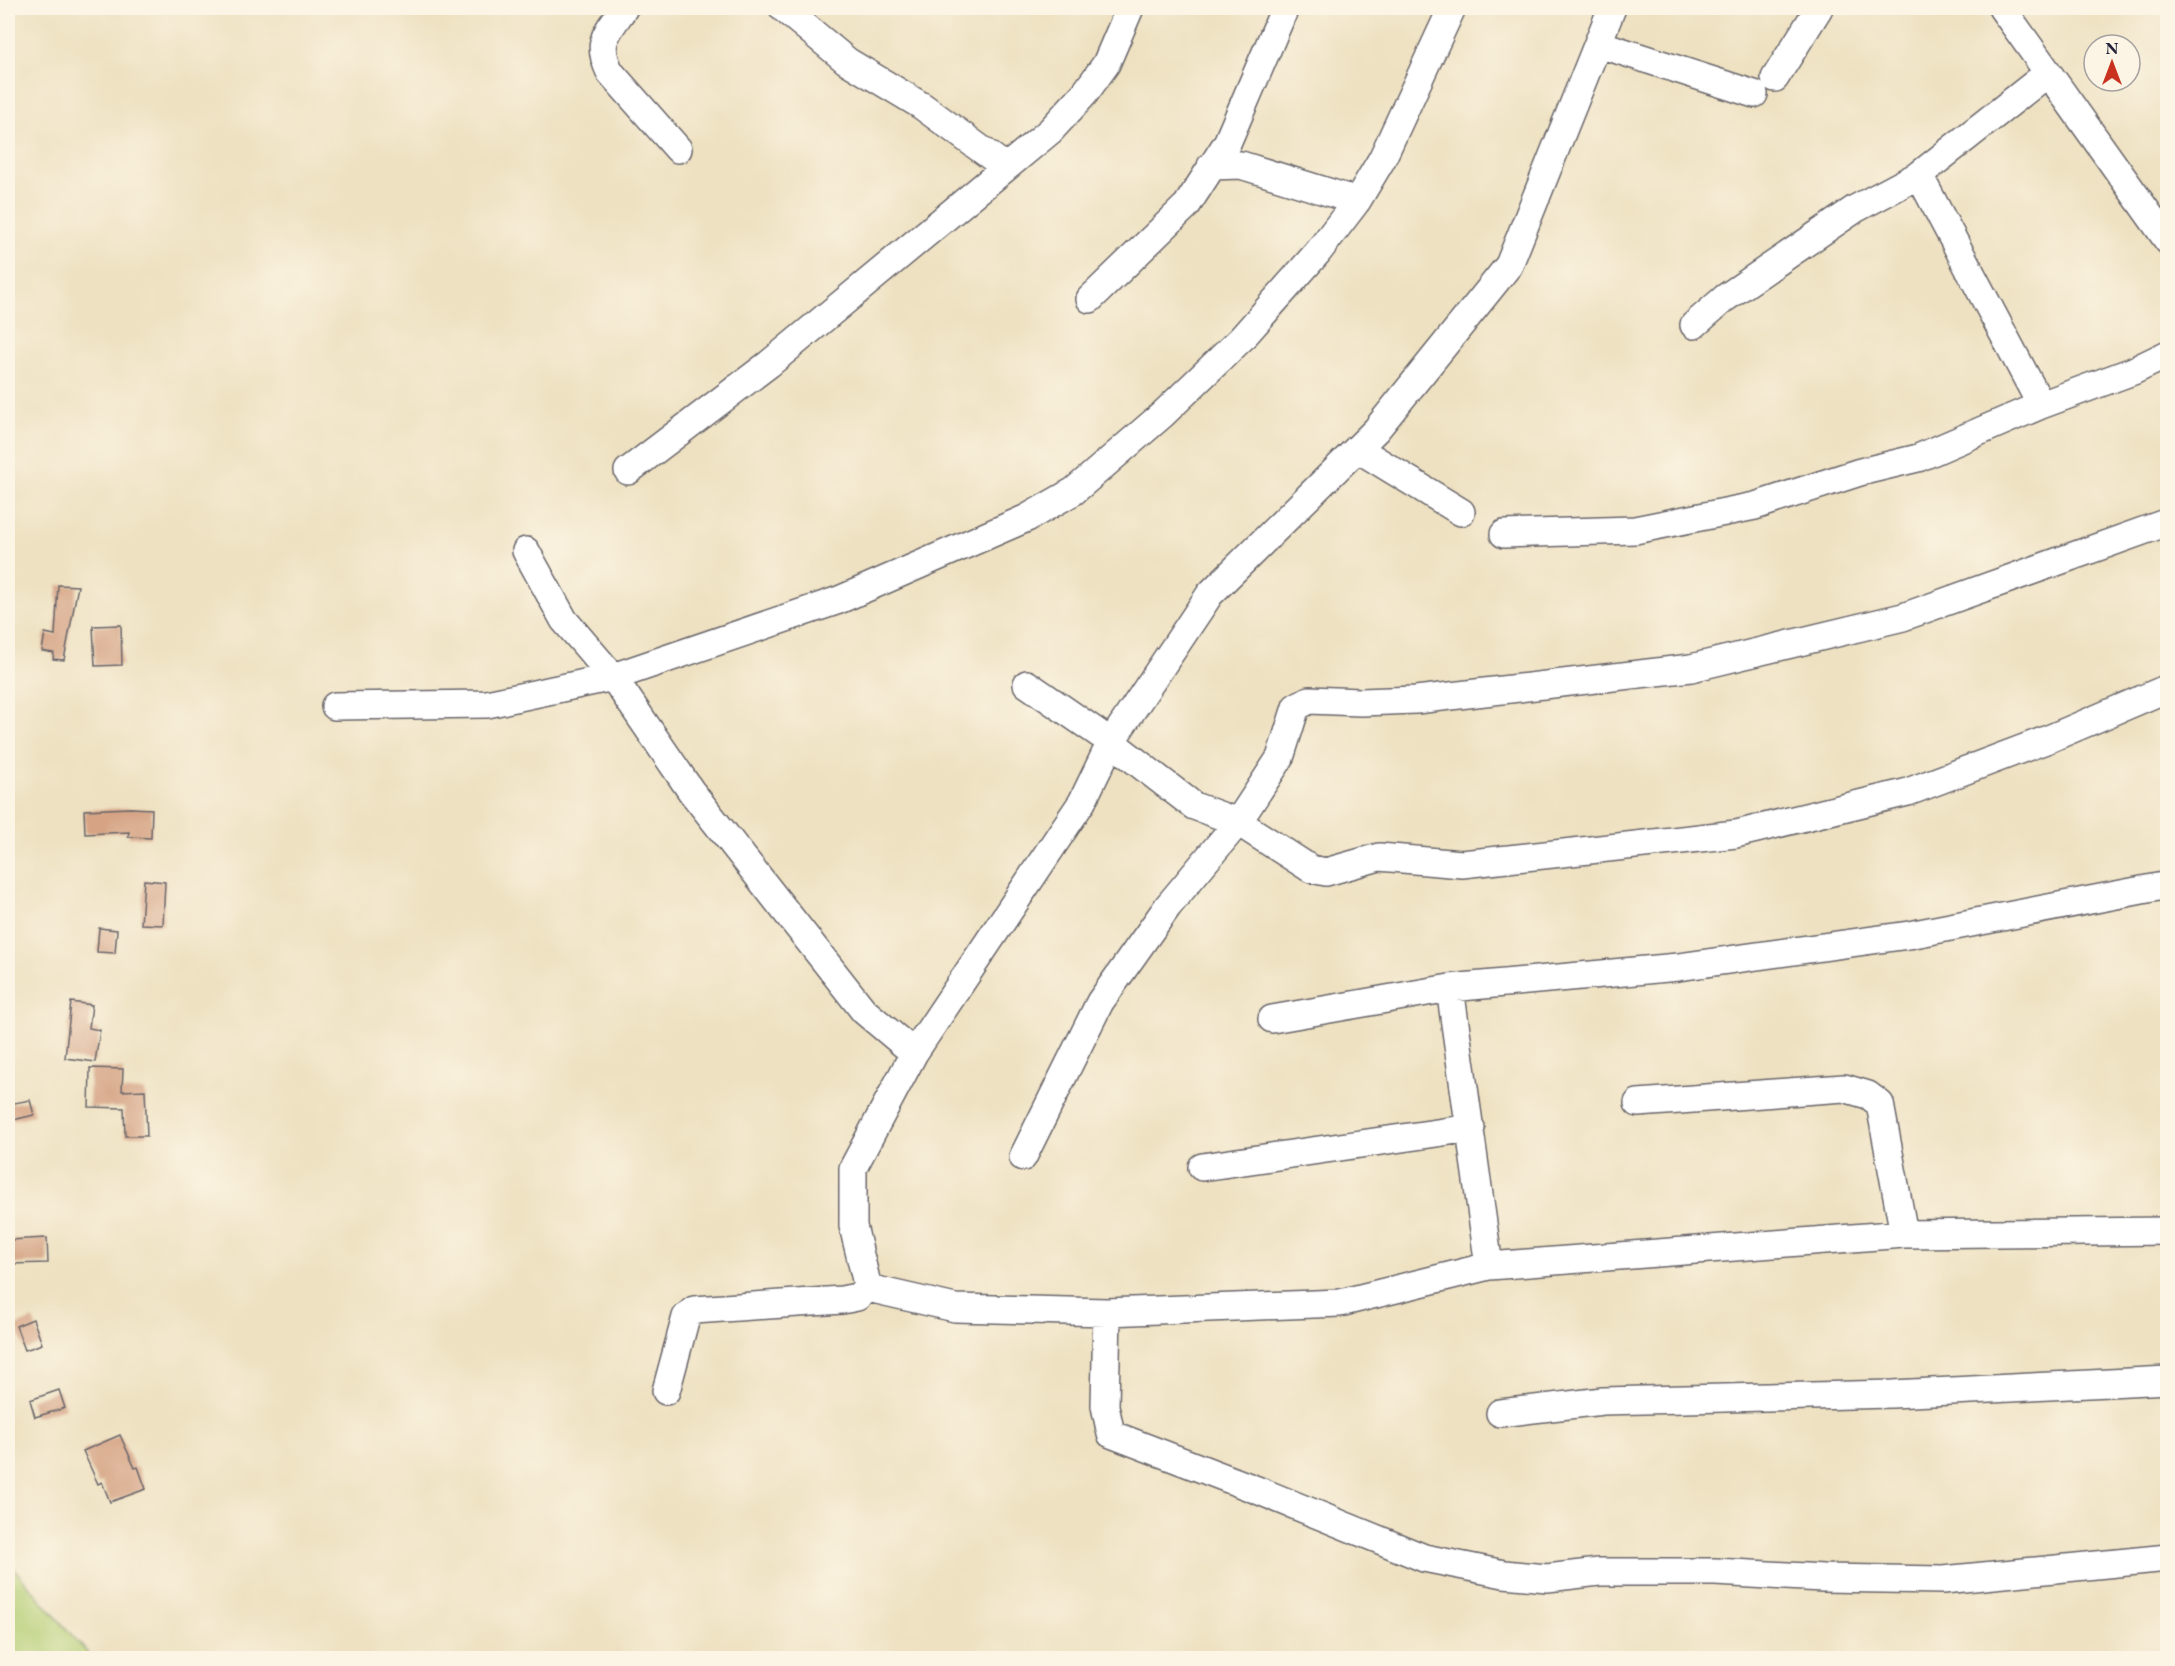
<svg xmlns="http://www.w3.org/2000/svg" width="2175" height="1666" viewBox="0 0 2175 1666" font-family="'EB Garamond',serif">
<rect width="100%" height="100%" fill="#fcf5e5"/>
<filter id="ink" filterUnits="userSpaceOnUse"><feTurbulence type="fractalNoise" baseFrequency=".0167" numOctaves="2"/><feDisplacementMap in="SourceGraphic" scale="12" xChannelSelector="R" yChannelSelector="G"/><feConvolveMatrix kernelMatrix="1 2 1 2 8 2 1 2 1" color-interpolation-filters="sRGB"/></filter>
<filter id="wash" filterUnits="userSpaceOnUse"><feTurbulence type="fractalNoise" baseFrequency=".008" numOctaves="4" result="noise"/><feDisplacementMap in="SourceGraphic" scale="24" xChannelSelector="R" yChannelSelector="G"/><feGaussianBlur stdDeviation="1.35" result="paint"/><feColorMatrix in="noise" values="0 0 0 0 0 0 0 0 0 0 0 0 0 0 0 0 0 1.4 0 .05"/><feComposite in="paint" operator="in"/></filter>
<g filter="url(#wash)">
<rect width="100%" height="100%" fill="#eee1c1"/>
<path fill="#b3cd73" stroke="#6a7857" stroke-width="1.5" d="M8,1562L92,1658H8Z"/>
<g id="blocks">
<path fill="#d6a485" d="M58,585L78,586L64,660L53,659L54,653L42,651L45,633L55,635Z
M121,625L122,665L95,666L93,626Z
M130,808L152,809L151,838L128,837L129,832L85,834L84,810Z
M144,880L165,882L163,925L141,924Z
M99,928L117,930L115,953L97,952Z
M71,1002L92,1005L89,1028L100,1030L95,1062L65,1058Z
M90,1068L123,1069L122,1091L145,1090L147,1136H125L124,1108L89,1107Z
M30,1100L34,1115L13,1120L9,1104Z
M47,1238L48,1263L8,1264V1240Z
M33,1319L42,1344L25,1350L16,1326Z
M59,1390L65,1408L35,1417L30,1400Z
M120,1435L135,1468L138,1467L146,1489L110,1502L102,1482L98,1484L83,1451Z"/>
</g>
</g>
<g filter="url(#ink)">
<use href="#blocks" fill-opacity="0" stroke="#69656a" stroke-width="1.5"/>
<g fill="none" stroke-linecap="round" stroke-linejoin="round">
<g stroke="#69656a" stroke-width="30">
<path id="minor" d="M624,8C607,33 595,41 610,72L678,149
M783,8L847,61L922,106L1004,166
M2002,8L2168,241
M1599,44L1754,94
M1775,78L1819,8
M1211,166L1241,165L1357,201
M1919,175L2041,405
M1090,299L1187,205L1227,143L1285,8
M1694,325L1725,298L1855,209L1919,175L2048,73
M1358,449L1461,512
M628,471L769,364L1050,131L1085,93L1106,64L1130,8
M1504,534L1635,530L1755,506L1860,472L1918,458L2041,405L2133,371L2168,354
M526,551L564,620L613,677L691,791L864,1011L914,1053
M1027,684L1111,742L1194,806L1238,822L1311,869L1326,872L1379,857L1462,864L1736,834L1908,792L2051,738L2168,688
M335,706L487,704L613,677L839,600L1027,518L1074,491L1162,415L1242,338L1318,252L1357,201L1382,159L1452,8
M1450,988L1489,1266
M1272,1019L1450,988L1678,967L1909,935L2168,885
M1638,1103L1844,1088L1868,1095L1880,1104L1904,1234
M1023,1157L1100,1002L1168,906L1238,822L1280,758L1296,707L1309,700L1361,702L1416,700L1691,668L1903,617L2168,522
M1202,1167L1471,1128
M868,1288L853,1226V1168L914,1053L1082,802L1111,742L1210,594L1376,430L1509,265L1612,8
M868,1288L955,1308L1107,1312L1340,1303L1489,1266L1904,1234L2168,1231
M1107,1312L1105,1406L1111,1434L1257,1490L1424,1558L1504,1574L1547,1578L1599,1572H1715L1823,1578L1943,1580L2168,1558
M666,1391L686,1317L694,1310L842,1300L857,1297L868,1288
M1500,1413L1603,1401L1892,1394L2168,1380"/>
</g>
<use href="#minor" stroke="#fff" stroke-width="27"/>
</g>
</g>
<rect width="2175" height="1666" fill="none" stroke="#fcf5e5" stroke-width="30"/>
<g transform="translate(2112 63)"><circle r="28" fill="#fcf5e5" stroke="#a5a1a1" stroke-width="1.5"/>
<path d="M0-4.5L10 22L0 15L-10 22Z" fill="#c8321e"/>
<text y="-9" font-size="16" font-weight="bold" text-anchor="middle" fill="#22223b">N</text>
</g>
</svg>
